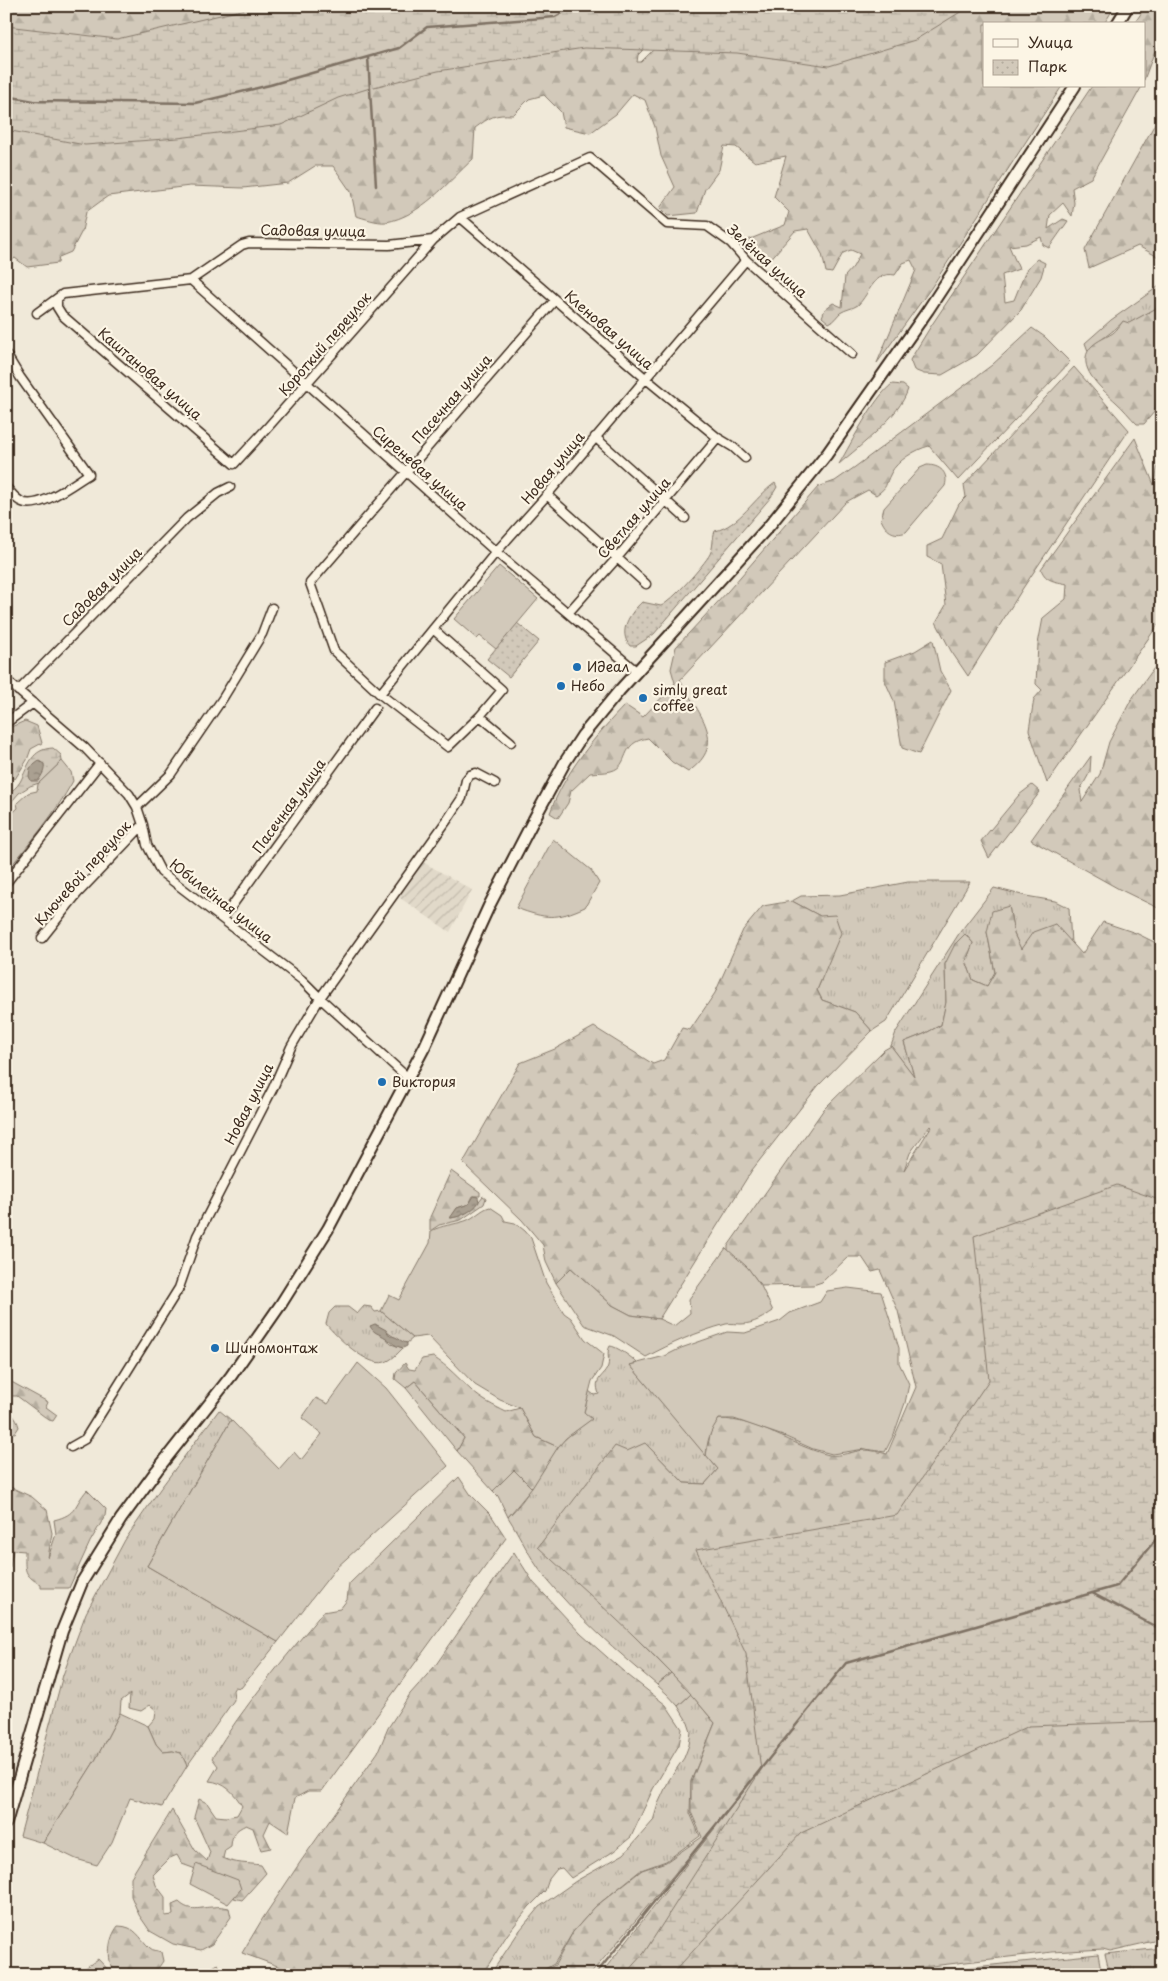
<svg xmlns="http://www.w3.org/2000/svg" width="1168" height="1981" viewBox="0 0 1168 1981" font-family="'Playpen Sans',sans-serif">
<defs>
<pattern id="industrial-furrows" width="10" height="10" patternUnits="userSpaceOnUse" patternTransform="scale(1.25)"><rect width="10" height="10" fill="#e1d9c9"/><path d="M-1 1l2-2M0 10L10 0M9 11l2-2" fill="none" stroke="#c2baac"/></pattern>
<pattern id="grass-tufts" width="24" height="20" patternUnits="userSpaceOnUse" patternTransform="scale(1.25)"><rect width="24" height="20" fill="#d2c9ba"/><path d="M3 7l-1-3M5 7V3M7 7l1-3M15 17l-1-3M17 17v-4M19 17l1-3" fill="none" stroke="#b5ad9f"/></pattern>
<pattern id="forest-firs" width="22" height="20" patternUnits="userSpaceOnUse" patternTransform="scale(1.25)"><rect width="22" height="20" fill="#d2c9ba"/><path d="M5 1l3.5 6h-7zM16 11l3.5 6h-7z" fill="#b5ad9f"/></pattern>
<pattern id="wetland-marsh" width="20" height="14" patternUnits="userSpaceOnUse" patternTransform="scale(1.25)"><rect width="20" height="14" fill="#d2c9ba"/><path d="M1 5h8M5 5V1M11 12h8M15 12V8" fill="none" stroke="#b5ad9f"/></pattern>
<pattern id="park-dots" width="8" height="8" patternUnits="userSpaceOnUse" patternTransform="scale(1.25)"><rect width="8" height="8" fill="#d2c9ba"/><path d="M2 2h.1M6 6h.1" fill="none" stroke="#b5ad9f" stroke-width="1.8" stroke-linecap="round"/></pattern>
<pattern id="water-ripples" width="26" height="14" patternUnits="userSpaceOnUse" patternTransform="scale(1.25)"><rect width="26" height="14" fill="#aaa091"/><path d="M2 4q2-2 4 0t4 0M15 11q2-2 4 0t4 0" fill="none" stroke="#8c8376"/></pattern>
</defs>
<rect width="100%" height="100%" fill="#f0e9d9"/>
<filter id="ink" filterUnits="userSpaceOnUse"><feTurbulence type="fractalNoise" baseFrequency=".02" numOctaves="2"/><feDisplacementMap in="SourceGraphic" scale="10" xChannelSelector="R" yChannelSelector="G"/><feConvolveMatrix kernelMatrix="1 2 1 2 8 2 1 2 1" color-interpolation-filters="sRGB"/></filter>
<g filter="url(#ink)">
<path fill="url(#industrial-furrows)" d="M423,862L472,890L450,932L400,898L402,891Z"/>
<path fill="url(#grass-tufts)" stroke="#867a6c" d="M1162,284V305L1129,324L1123,322C1112,333 1099,340 1088,351L1085,343L1111,320Z
M908,882H970L886,1022L872,1031L855,1012L822,1000L817,990L821,981L820,916L792,901L801,896L840,895Z
M994,888L1026,896L1055,901L1069,908L1071,944L1055,924L1021,950L1014,934L1009,906L987,932L995,973L987,986L973,980L966,961L973,943L965,934L945,964L946,1003L941,1025L924,1034L904,1042L915,1078L891,1046L896,1032L960,932Z
M364,1306L371,1307L375,1312L381,1311L413,1338L407,1343H403L375,1324L391,1344L403,1348C398,1353 392,1360 385,1362C368,1368 336,1336 326,1324L329,1313L335,1307H348L357,1314Z
M610,1346C616,1346 633,1358 637,1363L630,1365L718,1469L705,1484L684,1483L645,1443L636,1638L671,1673L657,1685C617,1651 577,1617 544,1576C530,1558 520,1536 508,1517C529,1497 541,1470 558,1447C567,1435 580,1428 591,1419L584,1412L589,1391L594,1395L599,1394C593,1377 604,1378 608,1366C610,1359 606,1353 610,1346Z
M219,1410L231,1420L147,1566L278,1642L241,1688L235,1687L233,1690L234,1700L187,1766L185,1759L173,1751L163,1752L156,1744L148,1726L155,1718L156,1710L150,1705L141,1711L129,1708L130,1694L121,1701L120,1713L96,1759L43,1843L20,1836L63,1675L86,1613L125,1540L160,1489Z
M691,1694L715,1723L691,1781L690,1813L700,1836L666,1861L641,1870L595,1907L573,1932L554,1964L534,1975H490L520,1930L539,1907L576,1881L624,1854L653,1821L658,1804L669,1780L684,1758L689,1745L691,1732L688,1723L678,1706Z
M1162,1948V1975H1110L1105,1954Z
M1098,1954L1102,1975H898Z"/>
<path fill="url(#forest-firs)" stroke="#867a6c" fill-rule="evenodd" d="M6,6H686L638,55L637,62H641L698,6H1115L1104,24H984V86H1062L931,288L877,363L916,270L911,260L903,263L895,275C874,271 870,293 858,305C852,309 846,309 840,313C836,317 834,321 829,323L822,317L825,309L833,303L842,307L845,276L853,267L860,254L851,250L843,253L832,273L826,272L822,254L808,229L795,231L768,262L759,260L743,242L785,225L789,212L774,197L786,156L755,162L736,147L724,146L719,170L705,189L697,213L668,216L660,208L675,187L661,156L655,127L645,100L633,94L616,114L590,133L564,127L561,112L544,95L529,99L513,115C494,114 490,117 475,128L473,159C448,182 421,216 386,222C377,223 364,218 356,216L351,192L333,166H315L288,183L243,188L190,186L108,196L86,212L82,231L71,252L59,257L58,263L27,267L15,258L6,264Z
M1146,6H1162V40L1154,53L1144,80V24H1134Z
M1092,86H1142L1091,178L1072,188L1074,203L1072,216L1063,203L1050,215L1048,229L1063,219L1068,221L1049,248L1043,245L1041,237L1026,244L1009,246L1019,269L1002,275L1005,302L1014,300L1027,268L1037,259L1045,263L1041,277L1021,310L977,355L942,375L924,374L914,370L910,360L931,326Z
M1162,111V259L1138,246L1089,268L1085,250Z
M1162,305V391L1157,392L1155,411L1144,424H1137C1130,417 1123,408 1116,402C1104,391 1078,370 1088,351C1093,342 1105,338 1113,333C1117,330 1120,325 1123,321L1129,323Z
M1032,328L1045,337L1070,362L958,480L929,446C916,449 897,461 891,473C884,486 889,486 876,495L868,490L846,502L680,680C697,713 730,742 688,772L672,762L648,738C618,743 631,766 611,771C604,773 597,772 590,773L571,791L568,803L558,818L550,813C564,773 596,735 625,705L643,717L672,687L675,683L671,669L676,647L728,591L818,487L835,481L855,467L992,365Z
M1074,367L1129,430L1023,588L968,676L951,651L936,622L946,605L941,564L927,557V546L942,539L959,504L966,497L964,485Z
M892,384L903,385L908,389C900,416 861,445 839,464C852,442 873,399 892,384Z
M1135,438L1154,485L1162,445V619L1047,783L1029,730L1034,699L1042,690L1036,684L1038,644L1043,618L1066,599L1067,584C1055,581 1046,582 1041,569Z
M933,640L940,671L951,690L919,754L902,748L894,701L885,681V662L915,651Z
M1162,657V910L1119,889L1031,840L1091,756L1090,772L1080,790L1082,802L1100,774L1109,742L1131,700Z
M25,721L37,726L42,743L31,749L27,760L15,779L6,774V730L11,727Z
M1032,785L1040,792L989,858L981,841L1019,795Z
M792,901L820,916L835,915L841,933L817,990L822,1000L855,1012L872,1031L818,1086L752,1170L659,1319L631,1315L612,1305L571,1268L556,1283L546,1262L543,1245L522,1220L463,1163L520,1063L555,1049L594,1027L653,1064L664,1060L682,1028L690,1030L715,993L743,930L763,906Z
M1009,906L1014,934L1021,949L1033,932L1055,924L1082,954L1103,922L1136,933L1162,946V1939L1110,1951L1103,1949L1052,1952L854,1975H600L747,1787L590,1975H535L555,1965L573,1932L595,1907L642,1870L666,1862L702,1837L691,1812V1782L715,1723C663,1658 599,1604 538,1547L615,1446L627,1451L645,1443L684,1483L705,1484L718,1469L706,1455L711,1430L719,1419C758,1419 792,1446 829,1455C840,1457 853,1451 864,1450C871,1450 880,1452 887,1454L916,1387L898,1311L880,1270L872,1272L862,1257H848L822,1282L813,1285L761,1286L747,1267L728,1251V1246L824,1109L884,1050L891,1046L914,1076L904,1042L924,1034L941,1025L946,1002L945,964L955,944L965,934L973,943L966,961L973,980L987,986L995,972L987,932L992,911ZM930,1126L931,1127L904,1170L910,1153Z
M451,1171L480,1192V1196H473L469,1204L457,1208L451,1218C465,1216 475,1207 483,1196L486,1198L484,1204L461,1220L439,1225L430,1231V1217Z
M433,1357C448,1366 459,1379 472,1391C482,1400 494,1406 506,1412L520,1408L536,1437L558,1447L532,1488L514,1470L493,1491L457,1451L464,1438L415,1381L406,1388L395,1379L396,1373L405,1363L409,1369L415,1370L422,1359Z
M6,1379L48,1402L46,1407L57,1415L53,1421L49,1420L17,1396H9L6,1398Z
M6,1404C8,1412 17,1417 19,1427L15,1433L10,1432Z
M459,1477L471,1495L491,1515L506,1538L322,1791H308L295,1798L288,1833L270,1821L264,1834L271,1848L261,1850L253,1828L246,1825C235,1830 232,1834 231,1846L225,1850L223,1858C235,1864 247,1863 261,1865L266,1873L242,1900L234,1898L236,1889L206,1877L193,1868L182,1864L177,1855L170,1858L153,1875L156,1885L165,1897V1916L173,1915L172,1905L179,1902C190,1913 201,1907 213,1907C219,1906 224,1907 229,1908L231,1917L212,1944L201,1950L173,1944L150,1931L139,1915L131,1896V1877L172,1810L195,1850L207,1861L210,1852L194,1817L199,1799L207,1803L216,1816L226,1817L237,1815L242,1806C235,1793 224,1782 209,1781L218,1766L212,1758C244,1705 284,1659 323,1612L340,1609L347,1600L349,1584Z
M6,1485L32,1497L47,1510L52,1533L48,1558L56,1534L54,1520C78,1514 73,1506 87,1490L106,1509L105,1516L90,1542L69,1588H41V1585C23,1574 25,1571 25,1551L13,1550L10,1567L6,1565Z
M514,1552L533,1582L581,1634L624,1672L666,1705L682,1729L679,1745L653,1789L631,1837L614,1851L571,1878L562,1868L557,1869L549,1879L545,1891L529,1907L507,1935L482,1975H293L283,1968L242,1953L263,1918L301,1861L378,1752L388,1728L410,1694L435,1666Z
M118,1926C136,1926 139,1938 150,1948C153,1951 157,1950 161,1952L163,1961C154,1976 148,1975 132,1975L129,1968L123,1975H117L113,1972C107,1957 108,1939 118,1926Z
M218,1964L225,1975H199Z"/>
<path fill="url(#wetland-marsh)" stroke="#867a6c" d="M259,6H970L915,40L829,66L737,53L584,48L438,71L370,88L338,98L281,125L178,138L85,145L6,130V26L117,39Z
M53,748L61,755L62,761L39,783L30,786L19,793L6,808V796C11,792 17,787 20,782C29,765 31,749 53,748Z
M1117,1185L1162,1201V1721L1029,1726L801,1833L671,1975H624L644,1953L761,1770L746,1654L696,1550L897,1515L989,1380L974,1236Z"/>
<path fill="url(#park-dots)" stroke="#867a6c" d="M775,483L777,487L771,497L654,634L636,646H630C617,631 631,612 642,602L661,606C672,601 704,565 710,554C714,546 712,538 715,531C739,526 755,497 775,483Z
M517,623L539,641L509,677L487,659Z"/>
<path fill="#d2c9ba" stroke="#867a6c" d="M927,465C940,465 949,473 945,486L906,532C894,537 885,530 881,519L884,508L920,468Z
M499,566L538,599L496,649L480,636L477,639L454,619Z
M62,761L71,772L73,781C55,814 30,843 6,872V819L18,808L17,803L28,793L37,791L38,784Z
M553,839L591,870L599,883L585,907C556,920 546,919 516,908Z
M490,1207L502,1215L505,1221L515,1223L525,1231L531,1238L546,1283L564,1313L571,1318L585,1339L604,1354L601,1368L592,1381L584,1412L592,1419L566,1438L558,1447L536,1437L520,1408L500,1400L475,1385L428,1336L413,1338L381,1311L389,1295L399,1300L430,1243L431,1231C442,1225 453,1225 465,1221C475,1218 481,1209 490,1207Z
M726,1248L748,1268L761,1286L773,1311C764,1317 754,1324 741,1324C736,1324 731,1323 726,1324C697,1332 672,1343 646,1357L614,1336L584,1325L556,1283L571,1268L612,1305L631,1315L659,1319L674,1326L690,1313L689,1299Z
M848,1288L881,1292L899,1348V1363L909,1384L905,1403L894,1434L885,1452L865,1449L832,1454L813,1449L786,1437L734,1419H719C710,1431 707,1441 706,1456L630,1365L665,1356L681,1348L727,1332L745,1333L780,1321L790,1313L820,1302L827,1291Z
M358,1363L386,1388L448,1466L336,1568L278,1642L147,1566L231,1420L279,1469L294,1452L301,1460L322,1434L302,1418L316,1398L328,1404Z
M415,1381L464,1438L457,1451L406,1388Z
M514,1470L532,1488L508,1517L498,1496L493,1491Z
M671,1673L691,1694L678,1706L667,1694L657,1685Z
M120,1713L148,1726L156,1744L163,1752L173,1751L181,1753L187,1766L162,1807L130,1798L112,1842L97,1865L76,1859L43,1843L96,1759Z
M196,1864L238,1880L241,1889L228,1904L190,1884Z
M98,1959L113,1975H77V1974Z"/>
<path fill="url(#water-ripples)" stroke="#7e7163" d="M39,761L44,764C45,771 42,775 38,781H31L29,776L30,768Z
M474,1196L478,1197L479,1202C473,1211 461,1217 450,1218L457,1208L469,1204Z
M375,1324L386,1330L390,1336C398,1336 400,1342 407,1343V1346L403,1348C392,1345 394,1343 386,1338C379,1333 374,1334 370,1326Z"/>
<g fill="none" stroke-linecap="round" stroke-linejoin="round">
<path stroke="#7e7163" stroke-width="2.5" d="M368,57L376,186
M6,96L34,101L195,103L270,85L399,48L427,27L555,17L575,6
M1092,1593L1162,1630
M595,1975L846,1663L1117,1586L1162,1532"/>
<g stroke="#3b2a1e" stroke-width="11">
<path id="street" d="M460,217L645,378L718,438L733,447L745,458
M191,280L496,552L636,671
M57,300V307L62,315L234,464L268,427L433,240
M37,313L63,294L191,280L242,245L249,243L389,245L433,240L460,217L590,158L667,224L707,226L731,243L746,260L852,354
M6,354L20,377L89,474C73,484 37,512 20,501C15,498 10,492 6,487
M595,437L685,518
M547,495L646,584
M568,613L617,558L718,438
M433,629L502,690L480,716L448,747L380,694L334,651L310,583L555,300
M6,680L85,748L129,794L137,807L143,825L147,845L161,872L302,980L320,998L408,1078
M18,691L187,518L218,493L230,487
M380,694L496,552L547,495L746,260
M480,716L511,742
M6,723L33,703
M137,807L171,774L223,698L262,634L272,608
M6,883L100,763
M223,918L375,708
M42,938L77,894L143,825
M71,1447L85,1439L179,1288L197,1236L273,1088L291,1047L320,998L450,816L462,798L466,780L470,775L476,773L495,783"/>
</g>
<g stroke="#3b2a1e" stroke-width="14">
<path id="secondary" d="M1117,24L1128,6
M6,1823L62,1631L82,1582L121,1519L157,1470L231,1376L281,1304L328,1229L425,1046L489,906L534,819L565,762L582,736L619,691L769,526L827,454L928,310L1075,86"/>
</g>
<use href="#street" stroke="#fcf5e5" stroke-width="8"/>
<use href="#secondary" stroke="#fcf5e5" stroke-width="10"/>
</g>
</g>
<g fill="#1f6fb2" stroke="#fcf5e5" stroke-width="2">
<circle cx="577" cy="667" r="5"/>
<circle cx="561" cy="686" r="5"/>
<circle cx="643" cy="698" r="5"/>
<circle cx="382" cy="1082" r="5"/>
<circle cx="215" cy="1348" r="5"/>
</g>
<g text-anchor="middle" stroke-width="4.5" stroke-linejoin="round" paint-order="stroke">
<g font-size="14" fill="#3b2a1e" stroke="#fcf5e5">
<text transform="translate(313 231) rotate(1)" y="5">Садовая улица</text>
<text transform="translate(767 261) rotate(42)" y="5">Зелёная улица</text>
<text transform="translate(609 330) rotate(41)" y="5">Кленовая улица</text>
<text transform="translate(325 344) rotate(-49)" y="5">Короткий переулок</text>
<text transform="translate(150 374) rotate(41)" y="5">Каштановая улица</text>
<text transform="translate(452 399) rotate(-49)" y="5">Пасечная улица</text>
<text transform="translate(420 468) rotate(41)" y="5">Сиреневая улица</text>
<text transform="translate(553 468) rotate(-50)" y="5">Новая улица</text>
<text transform="translate(634 518) rotate(-49)" y="5">Светлая улица</text>
<text transform="translate(102 587) rotate(-45)" y="5">Садовая улица</text>
<text transform="translate(289 806) rotate(-54)" y="5">Пасечная улица</text>
<text transform="translate(83 873) rotate(-48)" y="5">Ключевой переулок</text>
<text transform="translate(221 901) rotate(38)" y="5">Юбилейная улица</text>
<text transform="translate(249 1104) rotate(-63)" y="5">Новая улица</text>
</g>
<g font-size="14" fill="#3b2a1e" stroke="#fcf5e5" text-anchor="start">
<text x="587" y="672">Идеал</text>
<text x="571" y="691">Небо</text>
<text x="653" y="695">simly great<tspan x="653" dy="16">coffee</tspan></text>
<text x="392" y="1087">Виктория</text>
<text x="225" y="1353">Шиномонтаж</text>
</g>
</g>
<rect width="1168" height="1981" fill="none" stroke="#fcf5e5" stroke-width="25"/>
<rect x="12" y="12" width="1143" height="1956" fill="none" stroke="#3b2a1e" stroke-width="2" filter="url(#ink)"/>
<rect x="983" y="22" width="162" height="65" fill="#fcf5e5" stroke="#afa495"/>
<rect x="993" y="39" width="25" height="8" fill="#fcf5e5" stroke="#afa495"/>
<text x="1028" y="48" font-size="15" fill="#3b2a1e">Улица</text>
<rect x="993" y="60" width="25" height="15" fill="url(#park-dots)" stroke="#afa495"/>
<text x="1028" y="72" font-size="15" fill="#3b2a1e">Парк</text>
</svg>
